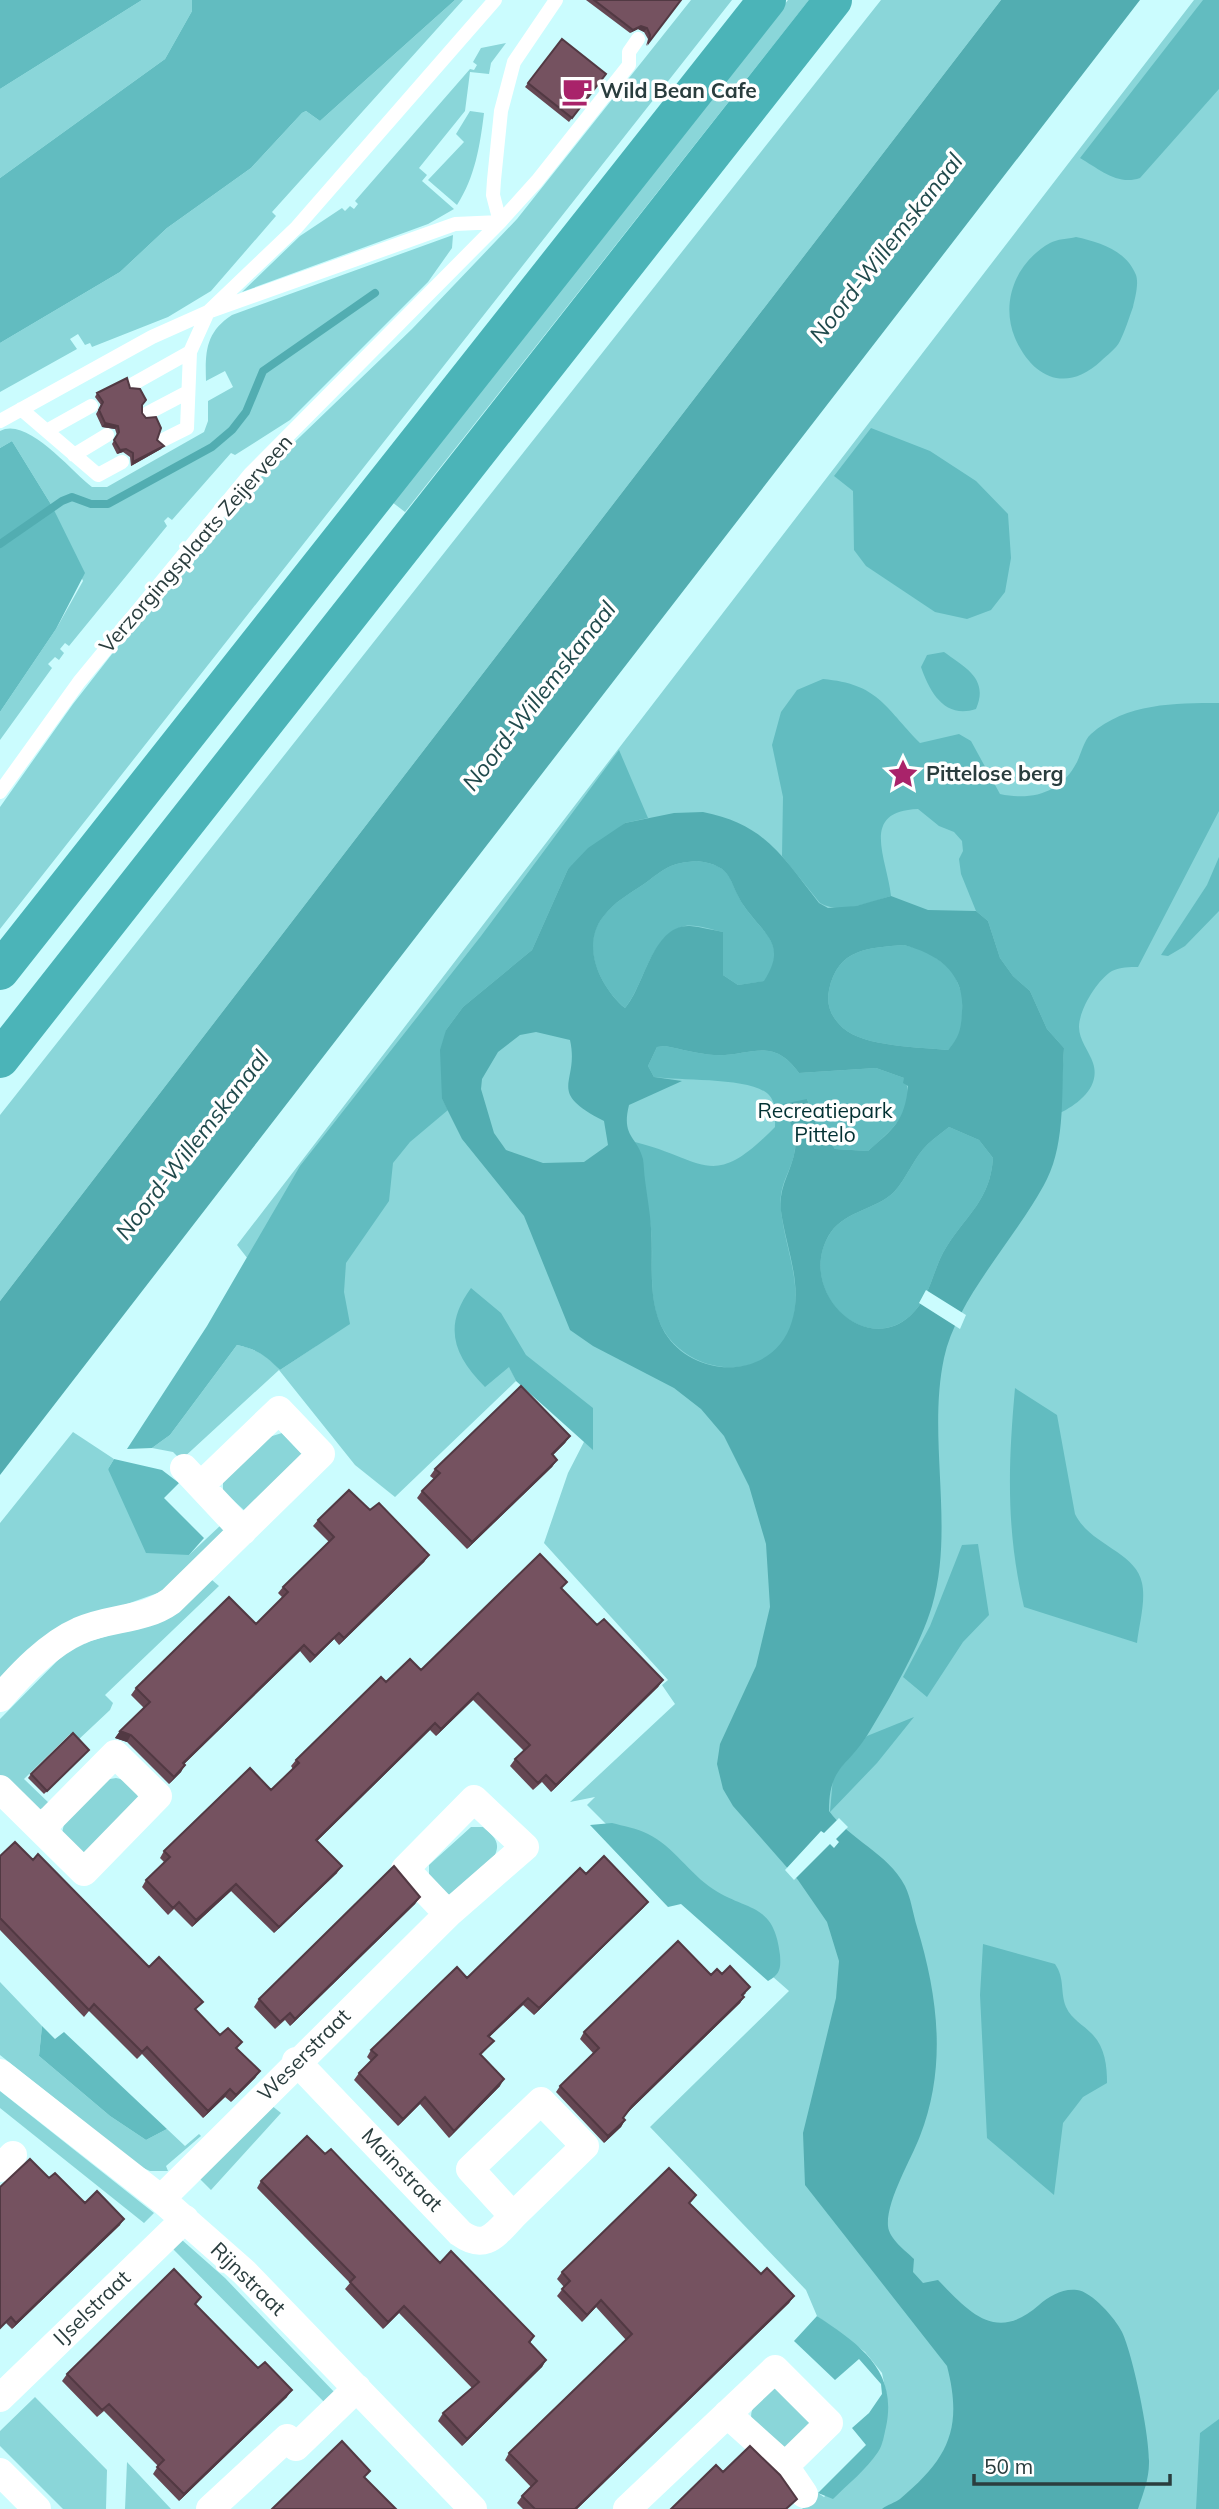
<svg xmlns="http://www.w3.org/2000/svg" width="1219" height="2509" viewBox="0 0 1219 2509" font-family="Mulish,sans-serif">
<rect width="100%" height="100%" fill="#cbfcfe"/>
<path fill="#8ad6d9" d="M142,0H192V11L165,59L0,178V89Z
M455,0H463L272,212L276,216L211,291L168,317L92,347L90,343L85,345L78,334L70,339L77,349L0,392V343L120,272L167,228L251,168L302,113L306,111L320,121Z
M691,0H732L0,929V807L73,704L158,595L276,460L412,329L517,219Z
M788,0H809L405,512L392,502Z
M881,0H1001L0,1301V1115Z
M1194,0H1219V2509H802L818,2493L824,2497L882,2443L887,2397L882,2373L865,2352L817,2316L806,2290L650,2127L789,1991L659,1877L587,1805L595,1797L570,1802L675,1704L662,1685L668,1680L544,1543L568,1473L586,1438L511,1370L516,1381L395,1497L355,1465L279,1370L181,1460L173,1452L152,1448L170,1435L237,1345C257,1349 267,1356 280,1370L316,1346L237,1245Z
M506,43L491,63L489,74L470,72L465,111L419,168L427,175L422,181L454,209L428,224L242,292L300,236L342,208L345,211L350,206L354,209L358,204L355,201L470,69L474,70L477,65L473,62L481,48Z
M470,111L484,113C480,146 475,177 457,205L428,180L464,142L456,134Z
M453,235L452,248L428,282L290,420L235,455L231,453L172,520L168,517L164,521L167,526L69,646L65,643L60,649L64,653L59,660L55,657L48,664L52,668L0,740V712L56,629L83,581L52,506L12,441L0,448V431C27,416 71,471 92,487H107L204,432L208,421V401L233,387L225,371L206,381C205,351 206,332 232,315Z
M73,1432L114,1459L108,1469L189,1555L222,1524L225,1529L169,1589L68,1625L0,1689V1523Z
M282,1433L303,1455L245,1511L223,1491V1481L269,1437Z
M212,1580L219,1586L105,1695L113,1703L110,1710L77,1741L70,1734L24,1779L51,1805L38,1810L0,1776V1719L66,1652L80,1644L158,1621Z
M116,1778C128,1780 136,1790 140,1801L89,1852L81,1853L62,1833L64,1824L104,1780Z
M471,1827H483C493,1836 501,1841 495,1855L450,1895L441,1891L429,1875V1865Z
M0,1982L42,2026L39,2056L110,2116L146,2140L167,2129L185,2146L199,2134L201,2136L166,2166L168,2171H150L141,2167L0,2055Z
M0,2091L154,2213L144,2223L0,2108Z
M271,2105L281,2113L211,2190L198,2177Z
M182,2240L225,2278L337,2395L327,2405L173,2249Z
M774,2388L784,2390L813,2426L788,2450L752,2421C747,2406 764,2397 774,2388Z
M35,2397L107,2470L106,2509H63L0,2446V2431Z
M127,2462L171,2509H125Z"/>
<path fill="#62bcc0" d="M0,0H142L0,89Z
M192,0H455L320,121L306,111L302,113L251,168L167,228L120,272L0,343V178L165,59L192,11Z
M1203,0H1219V89L1140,178C1118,186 1099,169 1080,158Z
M1076,237C1099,242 1126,250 1136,275C1139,284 1135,298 1133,307C1129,318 1125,331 1120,341C1116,349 1107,355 1101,361C1067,393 1033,379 1015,338C1000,302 1016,262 1050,243C1057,239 1068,239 1076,237Z
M871,428L930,451L976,481L1008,514L1011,558L1005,592L991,610L967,619L935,612L866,566L854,550L853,491L834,476Z
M12,441L52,506L85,573L56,629L0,712V448Z
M944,652C966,668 989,679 976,709C945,719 930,693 921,667L927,655Z
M823,679C878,684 884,706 920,743L959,734L971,741L1000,794C1032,801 1061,793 1077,762C1081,754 1084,740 1091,734C1126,703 1175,703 1219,703V811L1138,967C1130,967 1120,967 1112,971C1097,980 1079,1010 1079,1027C1079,1040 1089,1051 1093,1063C1101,1087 1078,1104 1060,1113L1064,1048L1047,1029L1030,991L1013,976L1000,958L988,921L976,911L961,874L959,859L963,851L962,841L954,832L939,826L918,809C859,811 887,858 891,896C870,902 840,915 820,903L782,856L783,797L772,745L781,712L797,690Z
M619,750L648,818L625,823L568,869L532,950L463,1007L446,1030L442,1099L448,1110L410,1142L393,1163L389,1201L346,1263L344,1292L350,1324L280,1370C266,1356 257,1349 237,1345L170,1435L152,1448L127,1449L207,1326L300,1166L481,936Z
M1219,857V911L1185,946L1168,956L1161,955L1207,885Z
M697,861C735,866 727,880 744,906C764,935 788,944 765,981L738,985L723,975V932C712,930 696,924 685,926C650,934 645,984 625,1008C601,988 580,946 602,918C614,902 629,894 644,884C666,868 669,863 697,861Z
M904,945L927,951L953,971L963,997L961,1035L948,1050C920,1047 864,1047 843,1028C831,1017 826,1005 829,990C838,948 868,948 904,945Z
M665,1046C681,1049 698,1054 714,1055C750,1057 772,1035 799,1073L876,1068L904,1078C919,1109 889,1132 868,1151L835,1149L816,1124L807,1099C803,1108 795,1118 793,1128C792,1135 796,1142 795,1149C792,1172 778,1183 781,1210C785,1248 802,1282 793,1320C777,1381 698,1380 666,1334C645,1303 655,1263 651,1229C648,1200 638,1170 631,1141C707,1159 710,1193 775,1127C775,1116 777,1104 769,1095C752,1077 681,1081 654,1077L648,1066L657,1047Z
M949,1127L979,1140L993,1158C990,1200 968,1213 947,1246C932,1269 932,1296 910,1316C862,1358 794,1287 831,1232C846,1211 877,1209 894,1192C907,1178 914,1157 928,1144C934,1138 942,1133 949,1127Z
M471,1288L501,1313L526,1355L593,1408V1450L516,1381L509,1367L485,1387C453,1355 443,1326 471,1288Z
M1015,1388L1057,1415L1075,1514C1090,1545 1136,1552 1142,1583C1146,1601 1139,1625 1137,1643L1024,1607C1006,1531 1008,1466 1015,1388Z
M114,1459L162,1470L179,1483L164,1498L204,1538L189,1555L146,1553L108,1469Z
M978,1544L989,1615L963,1642L927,1697L903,1677L930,1626L962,1545Z
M914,1717L877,1763L830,1812L833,1777L867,1736Z
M612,1823C623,1826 637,1828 648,1834C673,1846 690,1874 713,1889C748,1912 774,1902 780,1955C781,1969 780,1974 768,1981L681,1904L668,1907L590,1825Z
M983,1944L1055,1964C1065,1978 1060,1992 1066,2007C1072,2020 1084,2025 1093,2035C1105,2048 1107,2066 1107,2083L1083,2097L1063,2123L1054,2195L987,2138L980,1995Z
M42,2026L55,2039L64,2032L167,2129L146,2140L110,2116L39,2056Z
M817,2316C859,2344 898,2370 886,2427C884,2435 883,2445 878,2452C866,2470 848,2484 833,2499L818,2493L866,2445L852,2428L869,2413L882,2394L881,2384L859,2359L835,2380L794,2341Z
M1219,2419V2509H1196L1200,2433Z"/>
<path fill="#52adb1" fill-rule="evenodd" d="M1001,0H1140L0,1475V1301Z
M703,812C765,824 783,857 819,903L828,908L856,906L891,896L928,910L976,911L988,921L1000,958L1013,976L1030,991L1047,1029L1064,1048C1061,1089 1066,1141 1047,1179C1019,1235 957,1297 944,1358C927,1438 955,1528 932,1606C921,1644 889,1700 868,1734C847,1768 829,1766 829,1811C850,1840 888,1853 905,1886C911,1898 913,1914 917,1927C938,1996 947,2067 920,2136C911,2160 886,2201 888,2226C889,2239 906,2251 914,2259L913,2272L923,2283L938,2280C970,2313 996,2343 1039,2305C1049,2296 1063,2288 1077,2290C1091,2291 1116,2319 1122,2332C1133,2355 1150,2437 1149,2463C1149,2479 1143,2494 1138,2509H882C888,2504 895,2503 900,2499C949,2458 963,2428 947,2366L805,2185L803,2133L836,1998L839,1961L827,1922L798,1880L733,1806L723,1789L717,1764L720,1744L756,1666L770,1607L766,1544L749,1486L724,1436L701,1409L674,1388L593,1346L570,1330L524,1216L462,1139L442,1099L440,1050L446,1030L463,1007L532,950L568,869L588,848L625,823L674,813ZM697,861C735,866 727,881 744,906C764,935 788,944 764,981L738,985L723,975V932C712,930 701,927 690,926C652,924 645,986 625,1008C601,988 580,946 603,917C614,902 629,894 644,884C666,868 669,863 697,861ZM904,945C938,954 965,973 962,1011C961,1029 960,1036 948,1050C920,1047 864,1047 843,1028C831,1017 826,1005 829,990C838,948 868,948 904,945ZM536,1032L570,1040C580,1085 544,1090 604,1121L608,1145L584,1162L543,1163L506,1150L494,1133L481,1089L482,1079L498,1052L520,1035ZM665,1046C681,1049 698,1054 714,1055C750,1057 772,1035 799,1073L876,1068L904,1078L903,1083L908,1086C905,1121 893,1129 868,1151L835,1149L816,1124L807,1099L783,1104C789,1118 797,1135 795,1150C791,1173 778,1187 781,1211C786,1248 803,1284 792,1321C775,1380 695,1381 665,1333C646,1301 654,1262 651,1228C650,1212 647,1196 645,1180C644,1173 644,1166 643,1159C637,1136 621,1137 629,1105L682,1081L654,1077L648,1066L657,1047ZM949,1127L979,1140L993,1158C990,1200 968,1213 947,1246C932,1269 932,1296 910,1316C863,1358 794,1287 831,1232C846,1211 877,1209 894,1192C907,1178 914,1157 928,1144C934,1138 942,1133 949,1127Z"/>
<path fill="#cbfcfe" d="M926,1290L966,1315L960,1329L919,1303Z
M839,1818L848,1827L836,1839L839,1842L834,1848L830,1844L794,1880L785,1870L821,1831L824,1833Z"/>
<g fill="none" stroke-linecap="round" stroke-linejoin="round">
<path stroke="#52adb1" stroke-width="8" d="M0,544L62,501L72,497L91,504H108L212,447L232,430L246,412L263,371L375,293"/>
<path stroke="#fff" stroke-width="14" d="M133,384L190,352
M21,409L98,475L122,462
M148,413L188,392
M0,421L152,337L208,312L296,228L495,0
M48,430L91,406
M163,440L187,428L190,352L208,312L455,224L500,222L493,195L494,180L501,111L514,62L556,0
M74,455L107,435
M0,792L79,682L250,474L500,222L537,181L629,65V52L638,39"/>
<path stroke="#fff" stroke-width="28" d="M184,1468L243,1531
M0,1698C21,1674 49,1644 79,1631C109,1617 143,1621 171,1601L321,1454L279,1410L201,1485
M0,1789L84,1872L158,1796L115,1754L41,1829
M296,2061L460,2233C485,2251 495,2235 513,2216L470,2169L541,2101L585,2146L513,2216
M0,2073L161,2199L244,2272L473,2509
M0,2168L13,2155
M161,2199L448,1914L525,1847L474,1799L405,1869L448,1914
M0,2398L185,2219
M785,2466L804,2494
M0,2472L37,2509
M210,2509L287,2438L296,2447L357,2388
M627,2509L775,2369L829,2423L785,2466L727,2414"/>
<path stroke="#4bb4b8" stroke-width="38" d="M0,971L767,0
M0,1059L833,0"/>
</g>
<path fill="#654753" d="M586,0H681L646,46L648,39L644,32L638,29L630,33Z
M562,39L606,74L569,122L525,87Z
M130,388L142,406V413L161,449L131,466L130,457L123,452L117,454L112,444L117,435L115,429L102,427L96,414L101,405L95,397L97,393Z
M570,1436L565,1443L553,1455L557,1460L552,1467L467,1549L417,1498L422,1491L434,1479L430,1476L435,1469Z
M370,1510L429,1555L424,1562L339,1645L334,1639L310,1663L300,1651L184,1764L181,1772L169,1784L127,1742L115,1738L120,1731L144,1708L131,1695L136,1688L256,1624L283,1598L278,1593L283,1587L329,1542L313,1526L318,1520Z
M562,1589L597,1625L663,1680L658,1687L551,1792L542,1782L533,1790L510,1766L515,1759L524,1751L473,1700L436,1736L430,1730L317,1841L337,1873L274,1933L231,1891L192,1927L174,1909L168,1915L142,1887L146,1880L164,1862L160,1858L164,1851L271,1790L293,1769L291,1766L296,1760L386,1682L421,1670Z
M89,1750L44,1794L28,1778L31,1774Z
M0,1856L33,1860L196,2011L220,2035L237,2049L260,2071L255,2078L231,2102L225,2097L203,2118L142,2054L137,2059L89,2011L84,2017L0,1930Z
M586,1874L648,1902L643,1908L534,2015L523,2005L489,2037L494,2041L481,2055L500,2086L449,2138L420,2104L398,2126L354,2080L359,2073L371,2061L367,2057L371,2050L467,1978Z
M420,1897L415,1904L290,2026L285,2020L275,2029L254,2007L259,1999Z
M722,1974L746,1993L743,1996L744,1997L740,2003L627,2113L623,2118L625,2120L621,2127L604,2143L556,2092L560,2086L593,2053L580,2039L584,2032L711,1975Z
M325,2154L440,2263L534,2336L530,2343L546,2360L542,2367L462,2446L438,2421L443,2413L472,2388L399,2313L383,2329L345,2289L350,2283L257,2188L261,2181Z
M49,2178L85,2203L120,2225L12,2329L6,2323Z
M690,2204L761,2274L794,2296L789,2303L577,2509H523L517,2503L522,2496L531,2487L505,2460L509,2453L626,2340L596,2307L582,2322L557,2296L564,2287L557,2279L562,2272Z
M196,2305L287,2397L179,2501L153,2474L158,2466L104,2411L97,2417L62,2381L67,2374Z"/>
<path fill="#523943" d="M641,26L647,28L644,32L638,29L630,33L633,30Z
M105,423L118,426L115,429L102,427Z
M164,446L161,449L131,466L133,462Z
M126,449L123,452L117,454L120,450Z
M570,1436L565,1443L547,1461L552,1454Z
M557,1460L552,1467L467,1549L472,1542Z
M429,1555L424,1562L339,1645L344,1638Z
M339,1633L334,1639L310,1663L315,1656Z
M304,1645L300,1651L178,1770L183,1763Z
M663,1680L658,1687L551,1792L556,1785Z
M478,1693L473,1700L436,1736L441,1729Z
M435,1723L430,1730L311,1847L316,1840Z
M120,1731L131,1735L127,1742L115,1738Z
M185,1765L181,1772L169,1784L174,1777Z
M342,1866L337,1873L274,1933L279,1927Z
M236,1884L231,1891L192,1927L196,1920Z
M420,1897L415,1904L290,2026L295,2019Z
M648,1902L643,1908L534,2015L539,2008Z
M744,1997L740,2003L627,2113L632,2106Z
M528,1998L523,2005L483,2043L488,2036Z
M260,2071L255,2078L231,2102L236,2095Z
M504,2079L500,2086L449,2138L454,2131Z
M230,2089L225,2097L203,2118L208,2111Z
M425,2097L420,2104L398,2126L403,2119Z
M625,2120L621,2127L604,2143L608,2136Z
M124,2219L120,2225L12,2329L16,2323Z
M794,2296L789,2303L577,2509H575Z
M601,2300L596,2307L582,2322L587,2315Z
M404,2306L399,2313L383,2329L388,2322Z
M546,2360L542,2367L462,2446L467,2439Z
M292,2390L287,2397L179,2501L184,2494Z"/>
<path fill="#755260" stroke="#523943" stroke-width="2" d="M594,0H681L649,42L650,35L647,28L641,26L633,30Z
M562,39L606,74L572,118L528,83Z
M127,378L130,388L140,389L146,400L142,405V413L146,418L156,417L161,428L157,440L164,446L133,462V453L126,449L120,450L114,440L119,432L118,426L105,423L99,410L103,402L97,393Z
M521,1386L570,1436L552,1454L557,1460L472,1542L422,1491L440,1473L435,1469Z
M349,1490L370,1510L379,1503L429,1555L344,1638L339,1633L315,1656L304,1645L183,1763L185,1765L174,1777L131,1735L120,1731L150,1702L136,1688L229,1597L256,1624L288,1592L283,1587L334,1537L318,1520Z
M540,1554L567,1582L561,1588L597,1625L604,1619L663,1680L556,1785L546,1775L538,1783L515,1759L530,1745L478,1693L441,1729L435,1723L316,1840L342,1866L279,1927L236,1884L196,1920L179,1902L173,1908L146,1880L170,1857L164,1851L250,1768L271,1790L299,1763L296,1760L381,1677L386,1682L410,1659L421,1670Z
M73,1733L89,1750L47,1791L31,1774Z
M15,1842L33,1860L38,1854L149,1967L159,1957L203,2002L195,2009L220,2035L228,2028L242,2042L236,2048L260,2071L236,2095L230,2089L208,2111L147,2047L142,2052L94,2004L89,2010L0,1918V1856Z
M604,1856L648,1902L539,2008L528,1998L488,2036L494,2041L480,2054L504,2079L454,2131L425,2097L403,2119L359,2073L377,2055L371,2050L457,1967L467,1978L580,1868L586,1874Z
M394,1866L420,1897L295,2019L290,2013L280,2022L259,1999Z
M678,1941L711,1975L717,1969L722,1974L730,1966L750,1987L742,1995L744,1997L632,2106L623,2118L625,2120L608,2136L560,2086L599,2048L584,2032Z
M307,2136L325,2154L331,2149L440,2263L451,2251L534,2336L529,2342L546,2360L467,2439L443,2413L479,2382L404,2306L388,2322L350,2282L355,2277L261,2181Z
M30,2159L49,2178L55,2173L85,2203L97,2191L124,2219L16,2323L11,2317L0,2328V2187Z
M669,2168L696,2195L689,2203L761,2274L767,2268L794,2296L575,2509H535L522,2496L537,2481L509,2453L632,2334L601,2300L587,2315L562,2289L570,2281L562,2272Z
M174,2269L201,2297L195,2304L258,2368L265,2362L292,2390L184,2494L157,2467L164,2460L109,2404L102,2410L67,2374Z
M342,2441L370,2471L364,2477L396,2509H272Z
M750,2446L780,2475L797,2499L786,2509H671L716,2465L723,2472Z"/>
<defs>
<g id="cafe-bare" transform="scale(2.415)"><path d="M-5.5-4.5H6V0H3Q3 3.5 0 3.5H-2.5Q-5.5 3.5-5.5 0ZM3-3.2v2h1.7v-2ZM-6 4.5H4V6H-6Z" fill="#a9236a" stroke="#fff" stroke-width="2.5" paint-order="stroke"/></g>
<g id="sight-bare" transform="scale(2.415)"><path d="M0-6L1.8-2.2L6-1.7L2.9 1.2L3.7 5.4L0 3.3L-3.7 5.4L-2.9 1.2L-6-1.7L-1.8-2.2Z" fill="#a9236a" stroke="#fff" stroke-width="2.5" paint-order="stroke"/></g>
</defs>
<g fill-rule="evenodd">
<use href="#cafe-bare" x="577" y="91"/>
<use href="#sight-bare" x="903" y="774"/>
</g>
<g text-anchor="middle" stroke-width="7" stroke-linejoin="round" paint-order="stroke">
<g font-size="21" font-weight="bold" fill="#2a3d3e" stroke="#fff" text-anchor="start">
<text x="600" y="98">Wild Bean Cafe</text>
<text x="926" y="781">Pittelose berg</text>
</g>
<g font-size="21" fill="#2a3d3e" stroke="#fff">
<text transform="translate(196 544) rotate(-49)" y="7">Verzorgingsplaats Zeijerveen</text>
<text transform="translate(304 2055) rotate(-45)" y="7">Weserstraat</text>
<text transform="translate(402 2170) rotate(46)" y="7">Mainstraat</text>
<text transform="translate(248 2279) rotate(44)" y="7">Rijnstraat</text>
<text transform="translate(92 2308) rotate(-44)" y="7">IJselstraat</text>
</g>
<g font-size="21" fill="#033133" stroke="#fff">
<text x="825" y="1118">Recreatiepark<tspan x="825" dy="24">Pittelo</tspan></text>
</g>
<g font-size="23" font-style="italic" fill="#204a4c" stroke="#fff">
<text transform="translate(886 248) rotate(-52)" y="8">Noord-Willemskanaal</text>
<text transform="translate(539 696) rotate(-52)" y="8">Noord-Willemskanaal</text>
<text transform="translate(192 1145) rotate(-52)" y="8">Noord-Willemskanaal</text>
</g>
</g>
<path d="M974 2474v10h196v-10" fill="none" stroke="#2a3d3e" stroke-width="3.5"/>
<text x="984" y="2474" font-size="21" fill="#2a3d3e" stroke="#ffffff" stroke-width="5" paint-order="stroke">50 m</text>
</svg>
